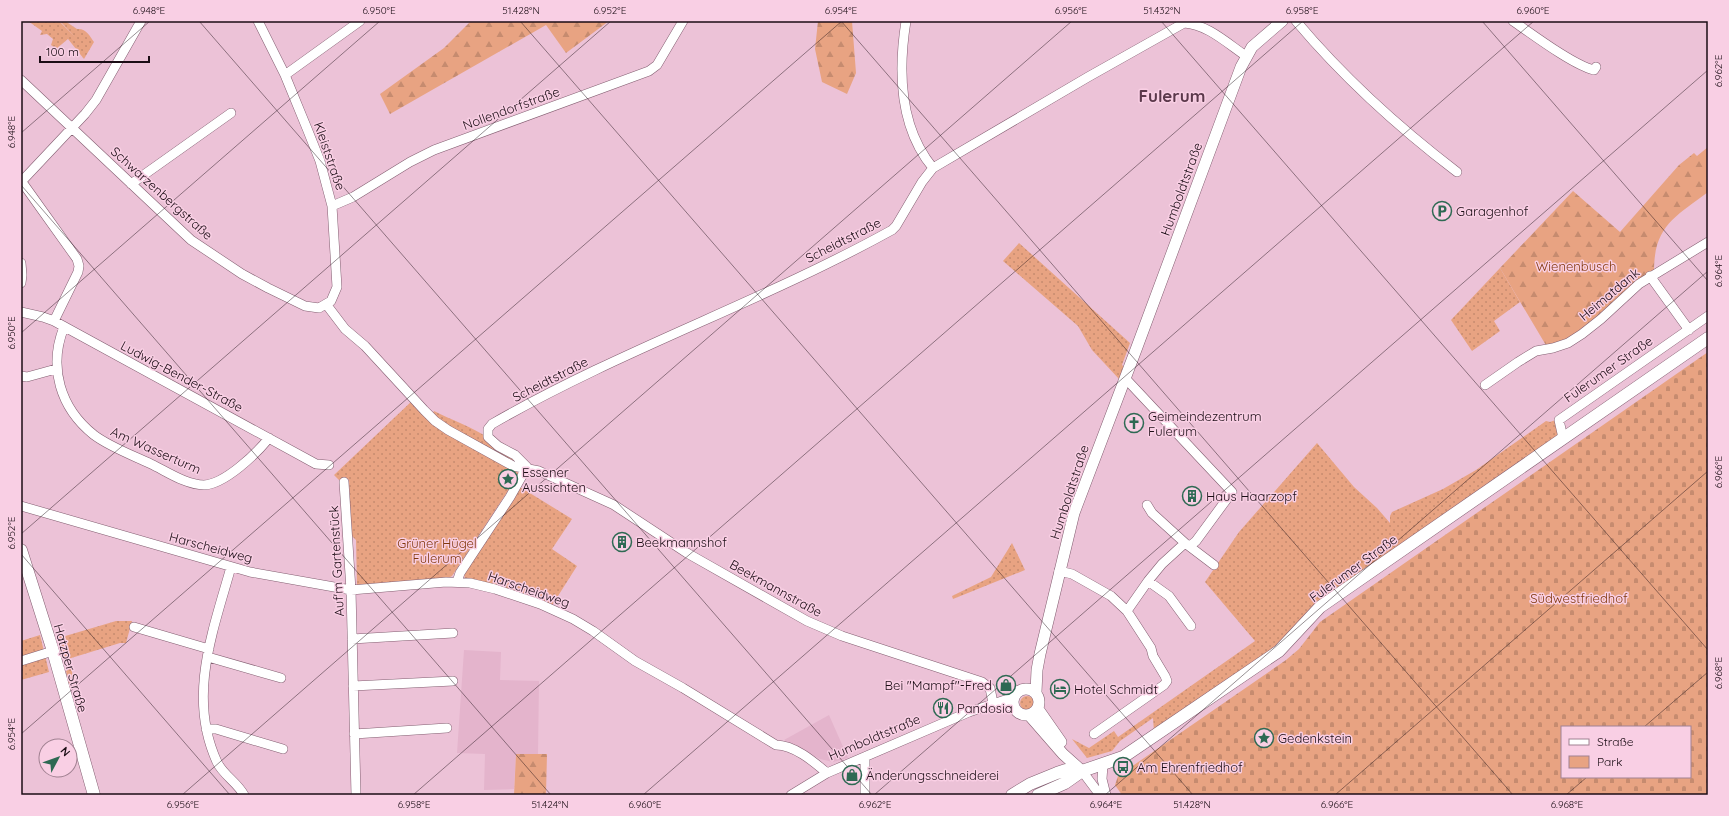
<svg xmlns="http://www.w3.org/2000/svg" width="1729" height="816" viewBox="0 0 1729 816" font-family="Quicksand,sans-serif">
<defs>
<pattern id="green-dots" width="8" height="8" patternUnits="userSpaceOnUse"><rect width="8" height="8" fill="#e8a382"/><path d="M2 2h.1M6 6h.1" fill="none" stroke="#c68b6f" stroke-width="1.8" stroke-linecap="round"/></pattern>
<pattern id="forest-firs" width="22" height="20" patternUnits="userSpaceOnUse"><rect width="22" height="20" fill="#e8a382"/><path d="M5 1l3.5 6h-7zM16 11l3.5 6h-7z" fill="#c68b6f"/></pattern>
<pattern id="cemetery-stones" width="16" height="16" patternUnits="userSpaceOnUse"><rect width="16" height="16" fill="#e8a382"/><path d="M2 7V4a2 2 0 0 1 4 0v3zM10 15v-3a2 2 0 0 1 4 0v3z" fill="#c68b6f"/></pattern>
</defs>
<rect width="100%" height="100%" fill="#ecc2d7"/>
<path fill="#e4b4cc" d="M464,650L501,652L500,680L539,681L538,754H516L514,789L484,790L485,754L457,753Z
M829,715L848,758L833,762L820,759L784,740Z"/>
<path fill="url(#green-dots)" d="M28,21H59L75,37L60,21H65L77,29C86,28 90,36 94,42L84,59L68,39L56,49L51,45L53,39L47,34L40,35L42,31Z
M1019,243L1130,343L1122,365L1124,367L1119,379L1092,350L1078,326L1003,261Z
M1500,268L1520,302L1494,321L1500,331L1472,351L1451,320Z
M413,400L421,408L513,466L519,474L452,576L446,579L357,587L356,540L351,535L349,480L345,477L339,480L334,475Z
M434,411C451,420 473,427 488,438C498,444 506,452 515,459L514,461L510,462L431,416Z
M1558,419L1561,436L1405,543L1276,648L1154,732L1153,718L1120,741L1112,751L1087,758L1072,739L1089,748L1114,731L1118,737L1255,641L1205,582L1239,532L1317,443L1354,487L1377,508L1390,523V516L1392,512L1443,489L1476,470L1546,421L1550,422Z
M520,487L572,519L552,549L577,566L551,607L465,579L464,573Z
M1012,543L1025,570L953,599L952,596L991,577Z
M116,621H132L126,643H120L68,659L76,685L69,687L66,671L68,670L66,660L56,634L60,633L62,637Z
M40,635L49,672L21,680V641Z
M1020 703a7 7 0 1 1 14 0a7 7 0 1 1-14 0Z"/>
<path fill="url(#forest-firs)" d="M471,21H609L566,53L546,25L390,114L380,94L444,48Z
M818,21H852L856,73L847,94L822,82L815,49Z
M1708,147V192C1675,217 1654,226 1654,271L1580,333L1547,347L1500,268L1573,191L1620,232L1679,165L1694,153L1697,156Z
M516,754H547L546,795H514Z"/>
<path fill="url(#cemetery-stones)" fill-rule="evenodd" d="M1708,352V795H1122L1115,785L1118,776L1286,660L1299,649L1320,622ZM1562,727H1690V777H1562Z"/>
<g fill="none" stroke-linecap="round" stroke-linejoin="round">
<g stroke="#835e71" stroke-width="10">
<path id="minor" d="M906,21C898,71 899,127 933,168
M1296,21C1344,78 1398,127 1457,172
M1513,21C1532,34 1573,65 1594,70L1596,67
M285,75L360,21
M21,80L191,240L242,274L268,288L305,306L319,308L331,301L337,287L332,206L320,161L308,131L285,75L258,21
M21,182L85,114L96,100L141,21
M22,182L77,259L79,266L78,272L54,321
M131,184L231,113
M332,206L353,197L410,162L434,150L649,71L657,65L683,21
M21,263L22,275L21,283
M1650,276L1689,330
M326,304L345,329L365,346L424,410L435,421L448,430L513,466L539,471L614,505L687,553L807,621L842,636L982,682L990,688L993,703
M21,312L43,317L54,321L316,464L329,465
M64,327C48,367 60,408 94,435C110,447 132,455 151,464C166,471 186,485 204,485C225,484 256,454 269,438
M21,376L27,377L56,369
M1125,378L1232,492L1196,541L1190,546
M1485,385L1518,362L1536,351L1553,348L1568,343L1582,334L1601,319L1639,284L1708,242
M1563,438L1559,420L1708,316
M527,467L515,455L498,446L488,437V429L492,424C620,350 762,302 892,230L896,226L922,182L933,168L1088,77L1184,23C1207,24 1228,44 1246,56
M344,482L351,590L356,795
M1147,505L1152,513L1185,543L1214,565
M21,506L250,572L351,590L446,582L470,583L495,589L540,604L573,619L593,631L635,661L683,688L776,745C794,745 813,761 827,773
M231,567C213,631 187,697 217,762C223,775 237,782 244,795
M1059,571L1072,574L1111,596L1127,611L1151,648L1153,656L1165,676L1167,681L1164,685L1094,734
M1148,581L1162,564L1185,543
M457,582L460,573L510,497L527,467
M1127,611L1148,581L1169,596L1191,626
M134,627L209,649
M352,639L453,633
M208,657L281,678
M21,661L53,651
M353,686L453,681
M993,703L1004,706H1013
M206,729H216L283,749
M354,734L447,728
M865,757V795
M1103,765L1102,779L1106,795
M1082,771L1100,795
M791,795L827,773L969,712L1014,697"/>
</g>
<g stroke="#835e71" stroke-width="12">
<path id="tertiary" d="M1013 702a13 13 0 1 1 26 0a13 13 0 1 1-26 0Z
M1036,692L1037,670L1040,654L1074,513L1137,347L1241,67L1252,47L1282,21
M1038,709L1061,742
M1029,715L1063,754L1082,771"/>
</g>
<g stroke="#835e71" stroke-width="13">
<path id="secondary" d="M21,550L53,651L94,795
M1012,795L1030,784L1057,773L1066,770L1082,771L1123,757L1279,651L1320,607L1708,338
M1038,795L1065,783L1082,771"/>
</g>
<use href="#minor" stroke="#fff" stroke-width="9"/>
<use href="#tertiary" stroke="#fff" stroke-width="11"/>
<use href="#secondary" stroke="#fff" stroke-width="12"/>
</g>
<path fill="none" stroke="#1b0d15" stroke-width="1" stroke-opacity="0.45" d="M199,21L872,795M520,21L1193,795M841,21L1513,795M1161,21L1708,650M1482,21L1708,281M21,133L150,21M21,185L551,795M21,333L380,21M21,534L611,21M21,554L230,795M1644,727L1708,672M21,734L842,21M182,795L1072,21M413,795L1303,21M643,795L1534,21M874,795L1708,70M1105,795L1708,271M1335,795L1708,471M1566,795L1587,777"/>
<defs>
<g id="parking-ring" transform="scale(1)"><circle r="9.5" fill="#f9cfe4" stroke="#2e6953" stroke-width="1.5"/><path d="M-3.5-5.5H1a3.5 3.5 0 0 1 0 7H-1V5.5H-3.5ZM-1-3.4V-.6H.8a1.4 1.4 0 0 0 0-2.8Z" fill="#2e6953"/></g>
<g id="church-ring" transform="scale(1)"><circle r="9.5" fill="#f9cfe4" stroke="#2e6953" stroke-width="1.5"/><path d="M-1.2-6h2.4v3.5h3.3v2.4h-3.3V6h-2.4V-.1h-3.3v-2.4h3.3Z" fill="#2e6953"/></g>
<g id="sight-ring" transform="scale(1)"><circle r="9.5" fill="#f9cfe4" stroke="#2e6953" stroke-width="1.5"/><path d="M0-6L1.8-2.2L6-1.7L2.9 1.2L3.7 5.4L0 3.3L-3.7 5.4L-2.9 1.2L-6-1.7L-1.8-2.2Z" fill="#2e6953"/></g>
<g id="building-ring" transform="scale(1)"><circle r="9.5" fill="#f9cfe4" stroke="#2e6953" stroke-width="1.5"/><path d="M-4-6H4V6H1V3H-1V6H-4ZM-2.5-4.3h1.7v1.8h-1.7ZM.8-4.3h1.7v1.8H.8ZM-2.5-1h1.7V.8h-1.7ZM.8-1h1.7V.8H.8Z" fill="#2e6953"/></g>
<g id="shop-ring" transform="scale(1)"><circle r="9.5" fill="#f9cfe4" stroke="#2e6953" stroke-width="1.5"/><path d="M-5-2.5h2.3a2.7 3.5 0 0 1 5.4 0H5L5.5 6h-11ZM-1.5-2.5h3a1.5 2.3 0 0 0-3 0Z" fill="#2e6953"/></g>
<g id="hotel-ring" transform="scale(1)"><circle r="9.5" fill="#f9cfe4" stroke="#2e6953" stroke-width="1.5"/><path d="M-6-4.5h1.5V1H6V5H4.5V3h-9V5H-6ZM-4 0a1.8 1.8 0 1 1 3.6 0ZM.5 0V-2.5h3Q6-2.5 6 0Z" fill="#2e6953"/></g>
<g id="restaurant-ring" transform="scale(1)"><circle r="9.5" fill="#f9cfe4" stroke="#2e6953" stroke-width="1.5"/><path d="M-5-6h1v4h1v-4h1v4h1v-4h1v5L-1.5 .5V6h-2V.5L-5-1ZM5-6V6H3V1.5H1.5Q1.5-4 5-6Z" fill="#2e6953"/></g>
<g id="bus-ring" transform="scale(1)"><circle r="9.5" fill="#f9cfe4" stroke="#2e6953" stroke-width="1.5"/><path d="M-5-6H5V4H4V6H2V4H-2V6H-4V4H-5ZM-3.5-4V0h7V-4ZM-3.5 1.2v1.5H-2V1.2ZM2 1.2v1.5H3.5V1.2Z" fill="#2e6953"/></g>
</defs>
<g fill-rule="evenodd">
<use href="#parking-ring" x="1442" y="211"/>
<use href="#church-ring" x="1134" y="423"/>
<use href="#sight-ring" x="508" y="479"/>
<use href="#building-ring" x="1192" y="496"/>
<use href="#building-ring" x="622" y="542"/>
<use href="#shop-ring" x="1006" y="685"/>
<use href="#hotel-ring" x="1060" y="689"/>
<use href="#restaurant-ring" x="943" y="708"/>
<use href="#sight-ring" x="1264" y="738"/>
<use href="#bus-ring" x="1123" y="767"/>
<use href="#shop-ring" x="852" y="775"/>
</g>
<g text-anchor="middle" stroke-width="3" stroke-linejoin="round" paint-order="stroke">
<g font-size="13" fill="#1b0d15" stroke="#f9cfe4">
<text transform="translate(511 108) rotate(-20)" y="5">Nollendorfstraße</text>
<text transform="translate(330 156) rotate(71)" y="5">Kleiststraße</text>
<text transform="translate(1181 189) rotate(-70)" y="5">Humboldtstraße</text>
<text transform="translate(162 193) rotate(42)" y="5">Schwarzenbergstraße</text>
<text transform="translate(843 240) rotate(-27)" y="5">Scheidtstraße</text>
<text transform="translate(1609 294) rotate(-40)" y="5">Heimatdank</text>
<text transform="translate(1608 369) rotate(-35)" y="5">Fulerumer Straße</text>
<text transform="translate(182 376) rotate(28)" y="5">Ludwig-Bender-Straße</text>
<text transform="translate(550 379) rotate(-27)" y="5">Scheidtstraße</text>
<text transform="translate(156 450) rotate(24)" y="5">Am Wasserturm</text>
<text transform="translate(1069 492) rotate(-72)" y="5">Humboldtstraße</text>
<text transform="translate(211 547) rotate(15)" y="5">Harscheidweg</text>
<text transform="translate(336 561) rotate(-93)" y="5">Auf'm Gartenstück</text>
<text transform="translate(1353 568) rotate(-36)" y="5">Fulerumer Straße</text>
<text transform="translate(776 588) rotate(29)" y="5">Beekmannstraße</text>
<text transform="translate(529 589) rotate(19)" y="5">Harscheidweg</text>
<text transform="translate(71 668) rotate(74)" y="5">Hatzper Straße</text>
<text transform="translate(874 737) rotate(-23)" y="5">Humboldtstraße</text>
</g>
<g font-size="13" fill="#1b0d15" stroke="#f9cfe4" text-anchor="start">
<text x="1456" y="216">Garagenhof</text>
<text x="1148" y="421">Geimeindezentrum<tspan x="1148" dy="15">Fulerum</tspan></text>
<text x="522" y="477">Essener<tspan x="522" dy="15">Aussichten</tspan></text>
<text x="1206" y="501">Haus Haarzopf</text>
<text x="636" y="547">Beekmannshof</text>
<text x="992" y="690" text-anchor="end">Bei "Mampf"-Fred</text>
<text x="1074" y="694">Hotel Schmidt</text>
<text x="957" y="713">Pandosia</text>
<text x="1278" y="743">Gedenkstein</text>
<text x="1137" y="772">Am Ehrenfriedhof</text>
<text x="866" y="780">Änderungsschneiderei</text>
</g>
<g font-size="13" fill="#80370a" stroke="#f9cfe4">
<text x="1576" y="271">Wienenbusch</text>
<text x="437" y="548">Grüner Hügel<tspan x="437" dy="15">Fulerum</tspan></text>
<text x="1579" y="603">Südwestfriedhof</text>
</g>
<g font-size="17" font-weight="bold" fill="#5b394b" stroke="#f9cfe4">
<text x="1172" y="102">Fulerum</text>
</g>
</g>
<rect width="1729" height="816" fill="none" stroke="#f9cfe4" stroke-width="44"/>
<rect x="1561" y="726" width="130" height="52" fill="#f9cfe4" stroke="#a08191"/>
<rect x="1569" y="739" width="20" height="6" fill="#ffffff" stroke="#a08191"/>
<text x="1597" y="746" font-size="12" fill="#1b0d15">Straße</text>
<rect x="1569" y="756" width="20" height="12" fill="#e8a382" stroke="#a08191"/>
<text x="1597" y="766" font-size="12" fill="#1b0d15">Park</text>
<g transform="translate(58 758) rotate(49)"><circle r="19" fill="#f9cfe4" stroke="#a08191"/>
<path d="M0-3L7 15L0 10L-7 15Z" fill="#2e6953"/>
<text y="-6" font-size="11" font-weight="bold" text-anchor="middle" fill="#1b0d15">N</text>
</g>
<path d="M40 56v6h109v-6" fill="none" stroke="#1b0d15" stroke-width="2"/>
<text x="46" y="56" font-size="12" fill="#1b0d15" stroke="#f9cfe4" stroke-width="3" paint-order="stroke">100 m</text>
<rect x="22" y="22" width="1685" height="772" fill="none" stroke="#1b0d15" stroke-width="1.5"/>
<g font-size="10" text-anchor="middle" fill="#1b0d15">
<text x="149" y="14">6.948°E</text>
<text x="379" y="14">6.950°E</text>
<text x="521" y="14">51.428°N</text>
<text x="610" y="14">6.952°E</text>
<text x="841" y="14">6.954°E</text>
<text x="1071" y="14">6.956°E</text>
<text x="1162" y="14">51.432°N</text>
<text x="1302" y="14">6.958°E</text>
<text x="1533" y="14">6.960°E</text>
<text transform="translate(1718 71) rotate(-90)" y="4">6.962°E</text>
<text transform="translate(11 132) rotate(-90)" y="4">6.948°E</text>
<text transform="translate(1718 271) rotate(-90)" y="4">6.964°E</text>
<text transform="translate(11 333) rotate(-90)" y="4">6.950°E</text>
<text transform="translate(1718 472) rotate(-90)" y="4">6.966°E</text>
<text transform="translate(11 533) rotate(-90)" y="4">6.952°E</text>
<text transform="translate(1718 673) rotate(-90)" y="4">6.968°E</text>
<text transform="translate(11 734) rotate(-90)" y="4">6.954°E</text>
<text x="183" y="808">6.956°E</text>
<text x="414" y="808">6.958°E</text>
<text x="550" y="808">51.424°N</text>
<text x="645" y="808">6.960°E</text>
<text x="875" y="808">6.962°E</text>
<text x="1106" y="808">6.964°E</text>
<text x="1192" y="808">51.428°N</text>
<text x="1337" y="808">6.966°E</text>
<text x="1567" y="808">6.968°E</text>
</g>
</svg>
